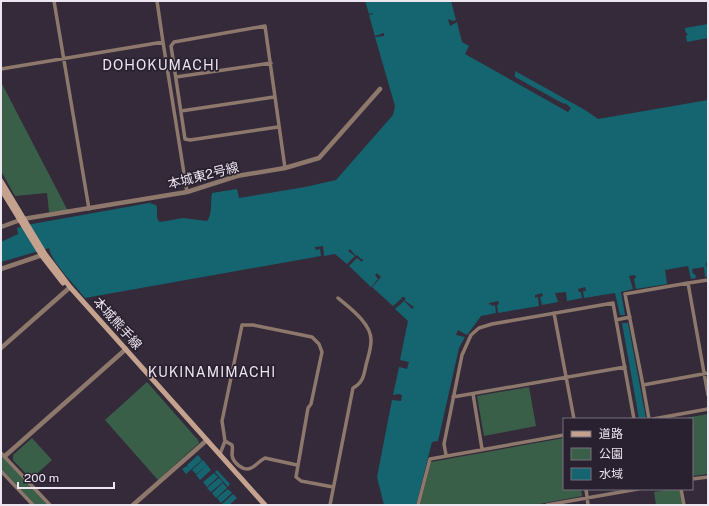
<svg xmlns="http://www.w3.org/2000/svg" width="709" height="506" viewBox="0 0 709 506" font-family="'Public Sans','Noto Sans JP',sans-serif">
<rect width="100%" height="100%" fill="#342a3a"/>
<path fill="#3a5f49" d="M1,82L68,211L49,212L47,193L15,196L1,171Z
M147,382L198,440L199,443L158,480L105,420Z
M529,387L536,426L484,436L477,396Z
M708,414V474L692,476V419H680Z
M32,438L52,460L31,479L13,460V455Z
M564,438V489H581L582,496L534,505H420L431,462Z
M1,455L48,505H35L1,468Z
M671,489H680L683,505H656L654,492Z"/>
<path fill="#14656f" d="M365,1H451L456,20L453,21L448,19L450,26L457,22L462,42L469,46L465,54L568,112L571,108L565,103L564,104L515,77V71L585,110L598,119L708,100V262L706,263L708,276L705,277L704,267L692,269L693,274H695L696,278L691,279L688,266L665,270L667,284L636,289L634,279L636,278L635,275L629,276L633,289L621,292L625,315H620L615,293L584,298L583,291H586L585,287L578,289L579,292H581L582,298L567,301L566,292L555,293L558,302L542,305L540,297L543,296L542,293L535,295V298L538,297L539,306L498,313L497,305L499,304L498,301L489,303V305L491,304L492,306L495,305L496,313L481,316L467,335L458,330L456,335L465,337L459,348L438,441L432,442L416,505H384L377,477L392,400L401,401L402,395L399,394L393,395L399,367L407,369L409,362L400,360L408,321L395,309L404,301L412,309L414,307L404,300L406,299L404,297H401L402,298L393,306L372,287L381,277L377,273L375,275L378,279L371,287L349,266L357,258L362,262L363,260L362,259H361L357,255L356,256L350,249L348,251L355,256L347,264L335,254L324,256L323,246L315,247L316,250L320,249L321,256L85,298C76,286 51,262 49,248L1,262V242L18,234L17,228L32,224L149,203L156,205C159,211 154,217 160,222L183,218L207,221C213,213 210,203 212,193L237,189L239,198L305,187L336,180L393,115L395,106L375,37L384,36V33L375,36L369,15L373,14L372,13L369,14Z
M708,24V38L687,42L686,36L688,34L686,33L685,28Z
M628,323L645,413L646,419H639L622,323Z
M198,455L202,460L186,474L182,469L187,466L189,468L187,465Z
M203,460L207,465L196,474L192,470Z
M207,465L211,470L200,480L196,475Z
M217,470L230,484L228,487L215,472Z
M214,473L218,477L207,487L203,482Z
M219,478L223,482L211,492L207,488Z
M223,483L227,488L216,498L212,493Z
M228,489L232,493L221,503L217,498Z
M233,494L237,498L229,505H223L222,504Z"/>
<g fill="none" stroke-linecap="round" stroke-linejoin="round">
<path stroke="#8e786c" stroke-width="3.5" d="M54,1L89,209
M157,1L163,42
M1,69L163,42L187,192
M176,77L271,63
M181,111L274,97
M278,127L190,140L185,139L171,46L174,42L265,26L285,168
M708,280L688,283L708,395
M554,313L574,419
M616,320L630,317
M643,385L625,294L688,283
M473,394L482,449
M453,397L625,367
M649,419L643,385L708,373
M653,419L708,409
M225,441L232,445C233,448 232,451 232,455C233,463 244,472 251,468C256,466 259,461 265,458L297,465
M1,453L50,505
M220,454L225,441L222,421L242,325H253L312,337L319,344L322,352L311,404L308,408L296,477L301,481L333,487
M446,455L444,444L462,355L471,335L479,328L492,324L613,303L634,419
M1,471L33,505
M692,479L708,477
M586,489L588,505
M681,489L684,505
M330,505L353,388C363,383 364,375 366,365C368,357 371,349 371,341C372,324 350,308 338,298
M418,505L430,459L564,435
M547,505L638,489"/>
<path stroke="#8e786c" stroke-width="4.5" d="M1,227L23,219L187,192L237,176L285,168L319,158L380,89
M1,269L45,254
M1,348L68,289
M5,456L126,349
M133,505L207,440"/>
<path stroke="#c5a28e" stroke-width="5" d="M1,181L45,254L70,287L265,505
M1,189L42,256L63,283"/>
</g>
<g text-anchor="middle" stroke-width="3.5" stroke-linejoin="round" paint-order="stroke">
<g font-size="13" fill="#ebe6f0" stroke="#2a2130">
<text transform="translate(203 175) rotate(-14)" y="5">本城東2号線</text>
<text transform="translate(118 323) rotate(48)" y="5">本城熊手線</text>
</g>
<g font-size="14" letter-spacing="1" fill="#ebe6f0" stroke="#2a2130">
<text x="161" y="70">DOHOKUMACHI</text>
<text x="212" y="377">KUKINAMIMACHI</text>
</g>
</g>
<rect width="709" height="506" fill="none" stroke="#ebe6f0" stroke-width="4"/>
<rect x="563" y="418" width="130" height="72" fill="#2a2130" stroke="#77707d"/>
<rect x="571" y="431" width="20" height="6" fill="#c5a28e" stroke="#77707d"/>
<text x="599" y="438" font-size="12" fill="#ebe6f0">道路</text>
<rect x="571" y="448" width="20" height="12" fill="#3a5f49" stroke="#77707d"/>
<text x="599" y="458" font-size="12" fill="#ebe6f0">公園</text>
<rect x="571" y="468" width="20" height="12" fill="#14656f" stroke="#77707d"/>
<text x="599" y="478" font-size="12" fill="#ebe6f0">水域</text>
<path d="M18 482v6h96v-6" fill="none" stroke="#ebe6f0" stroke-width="2"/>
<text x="24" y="482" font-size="12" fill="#ebe6f0" stroke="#2a2130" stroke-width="3" paint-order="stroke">200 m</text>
</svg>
